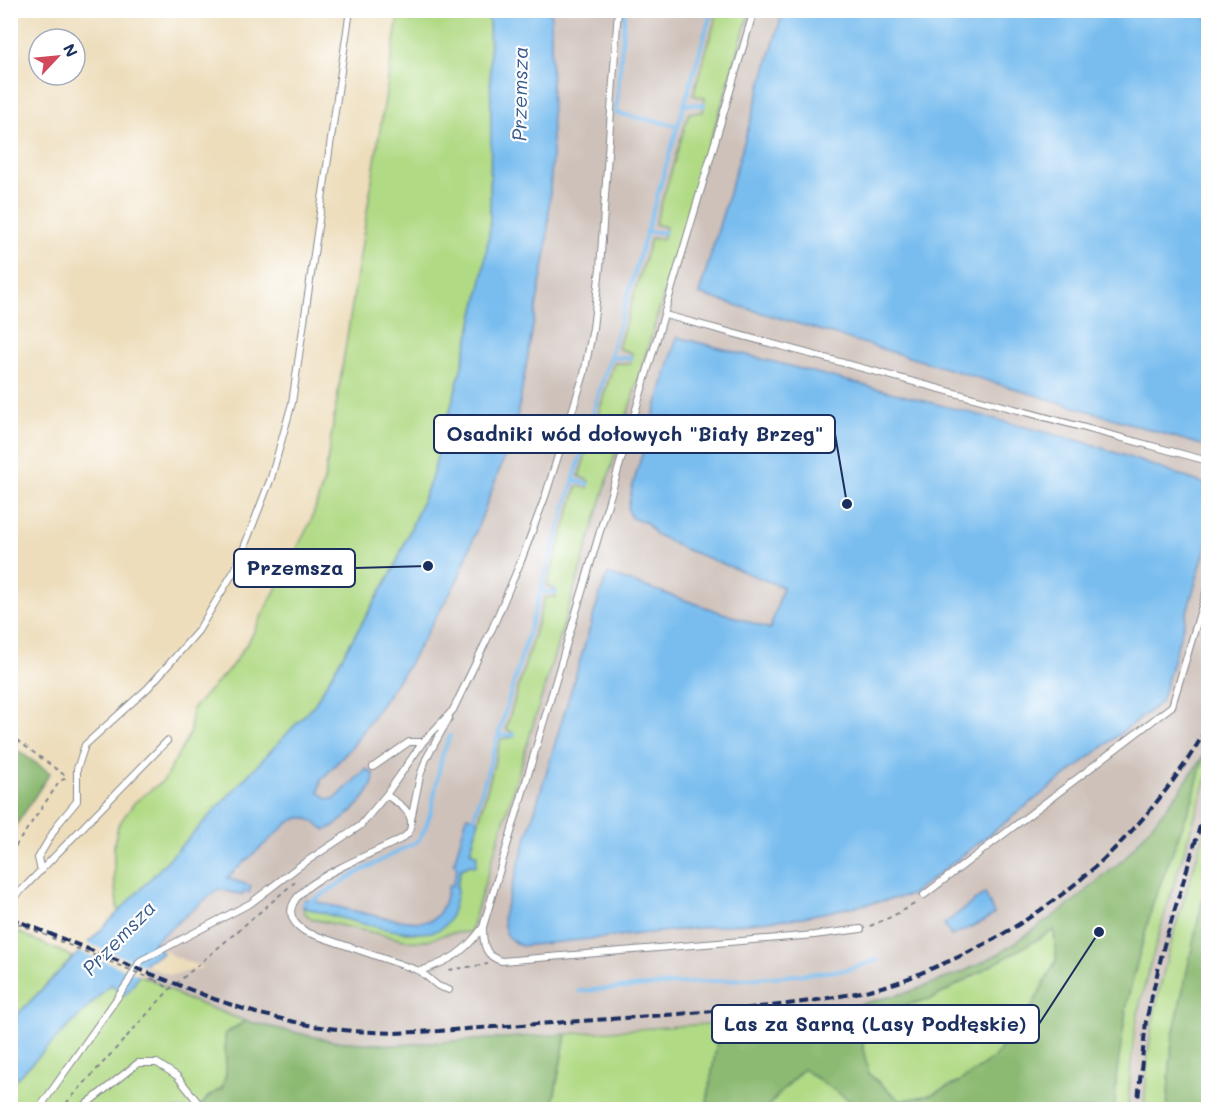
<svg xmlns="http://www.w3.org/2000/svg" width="1219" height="1120" viewBox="0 0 1219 1120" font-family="Mali,sans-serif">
<rect width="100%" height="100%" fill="#fff"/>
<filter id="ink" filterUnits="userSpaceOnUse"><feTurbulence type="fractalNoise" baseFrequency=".0167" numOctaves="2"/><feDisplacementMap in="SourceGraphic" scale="12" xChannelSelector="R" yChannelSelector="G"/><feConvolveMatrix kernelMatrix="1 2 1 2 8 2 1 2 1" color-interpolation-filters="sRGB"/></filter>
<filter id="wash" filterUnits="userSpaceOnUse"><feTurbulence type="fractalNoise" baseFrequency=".008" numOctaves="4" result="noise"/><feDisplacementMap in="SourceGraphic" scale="24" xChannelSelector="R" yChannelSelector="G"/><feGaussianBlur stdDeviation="1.35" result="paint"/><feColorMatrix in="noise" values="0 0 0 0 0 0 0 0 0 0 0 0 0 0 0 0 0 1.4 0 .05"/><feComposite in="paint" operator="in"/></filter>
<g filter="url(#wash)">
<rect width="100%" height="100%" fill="#edddbb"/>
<path fill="#cec1ba" d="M551,11H1208V761L1204,755L1178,793L1125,858L1072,903L1000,953L963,972L909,992L816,1015L394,1045L333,1041L245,1021L184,998L142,976L146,966L171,975L203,968L174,956L153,943L218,889L288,823L321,780L352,747L409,664L458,578L552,154Z
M1208,774V821L1181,910L1155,1010L1146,1075L1144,1109L1128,1110L1131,1071L1140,1006L1168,904Z"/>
<path fill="#b1da85" stroke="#668472" stroke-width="1.5" d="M399,11H489L491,111L490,228L481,285L460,374L431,480L394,568L314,705L118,913L114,878V846L118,825L135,802L164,780L190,733L192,709L231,667L250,639L311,521L324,481Z
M718,11H750L470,932C463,933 453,932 446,934C430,940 427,942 409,941L312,919L305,913L303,907L407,933L430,932L456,888L461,869L470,865L475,866L470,853L501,739L514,737L513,733L506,729L545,597H556V590L547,586L577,486L588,488L589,481L579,476L614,363L630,364L632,353L618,348L651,238L663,240L666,227L655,224L689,113L703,112L705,98L693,95Z
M1204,755L1208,761V774C1185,850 1159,926 1140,1004C1132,1038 1130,1075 1128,1109L1115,1110L1116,1078L1128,997L1153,903L1193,798Z
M1208,821V875L1172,1040L1167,1109L1144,1110C1146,1076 1148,1042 1155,1010C1168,946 1189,883 1208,821Z
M11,929L73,957L11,1021Z
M1054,929L1056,960L1031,1008L994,1058L957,1083L930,1095L900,1101L869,1074L863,1049L861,1016L934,998Z
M125,969L156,982L184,998L245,1021L225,1034L226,1074L222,1088L208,1097L198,1109L11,1110V1084Z
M720,1023L707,1103L723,1109L552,1110L566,1034Z
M803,1069L862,1109L765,1110Z"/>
<path fill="#8cba72" stroke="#547468" stroke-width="1.5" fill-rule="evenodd" d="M11,746L50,773L11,833Z
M1204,755L1193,798L1153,903L1128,997L1116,1078L1115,1109H862L803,1069L765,1109H723L707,1103L720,1023L816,1015L909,992L963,972L1000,953L1072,903L1125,858L1178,793ZM1054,930L1056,961L1031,1008L994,1058L957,1083L930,1095L901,1101L869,1074L863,1049L861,1016L934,998Z
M1208,875V1109H1167L1172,1040Z
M245,1021L333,1041L394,1045L566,1034L552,1109L198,1110L208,1097L222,1088L226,1074L225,1034Z"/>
<path fill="#79bdef" stroke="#4a76a6" stroke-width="1.5" d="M489,11H551L552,154L547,246L515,429L458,579L409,664L352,747L321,780L319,792L328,799H335L366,769L374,774C375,793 346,819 330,828L326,830C309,820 307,812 288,823L227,878L251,886L249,893L244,891L243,895L218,889L154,942L163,953L147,961L133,985L124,996L111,984L11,1084V1021L137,893L314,705L394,569L431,480L460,374L481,285L490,228L491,111Z
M783,11H1208V447L699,294Z
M677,337L1091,444L1208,485V540L1161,702L911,895L798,918L521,946C506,939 504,932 503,916L600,594L608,574L770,629L783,587L682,548L655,534L647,523L631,518L628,508L632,488Z
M467,816L479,820L470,852L477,855L476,866L470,865L461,869L456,887L458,888C455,900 453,919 443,927C422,945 330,915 303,907L305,899C329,904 416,930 433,919C443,913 446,896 449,885L452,886L457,868L454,863Z
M985,893L994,914L982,922L951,936L944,924Z"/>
<path fill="#edddbb" d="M84,942L146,966L142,976L76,950Z"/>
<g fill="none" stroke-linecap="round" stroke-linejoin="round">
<path stroke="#79bdef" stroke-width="4" d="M625,10L616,113L678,126
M684,104L704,105
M647,232H665
M610,357L631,358
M574,480L588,484
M541,592H556
M499,735H514
M473,821L712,10
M304,903L314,900L348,878L418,841L425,829L431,811L442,756L450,736
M579,991L785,976L846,970L878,960"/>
</g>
</g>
<g filter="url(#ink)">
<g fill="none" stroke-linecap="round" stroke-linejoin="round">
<g stroke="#84868c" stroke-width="8">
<path id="service" d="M665,315L1208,461
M373,767L409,742H423
M386,795C396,802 413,811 411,825C411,830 408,834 404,837C386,851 246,894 306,932L420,971L438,986L449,990
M411,820L420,776L426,759L449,718
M41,871L38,858L58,824L77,801V769L85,745L148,688L198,631L236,568L271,478L292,403L350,10
M924,895L1172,706L1208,586
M10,902L167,741
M483,928C483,944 485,957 502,961L814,935L861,929
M420,971C450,961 464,953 483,927L754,10
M38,1110L127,984L140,961L251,903L298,867L360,826L386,795L423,742L453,710L492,629L521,561L545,497L584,374L593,328L600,268L618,10
M79,1110L138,1063H157L177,1076L204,1110"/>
</g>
<path stroke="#84868c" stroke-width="2" stroke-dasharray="4.5 4.5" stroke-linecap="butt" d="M10,735L67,777
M10,854L60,781L68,777
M10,920L59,941
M870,926L891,917L918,902
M449,970L488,964
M155,980L170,989
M60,1110L170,989L295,882"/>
<use href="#service" stroke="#fff" stroke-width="6"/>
<path stroke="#1b2f5e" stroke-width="4" stroke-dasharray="9 4.5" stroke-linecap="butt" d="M10,918L214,999L256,1013L313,1026L352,1031L395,1033L439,1031C519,1025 599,1020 679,1014C749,1008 820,1004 889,985C906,980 923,972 940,965C1053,918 1148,833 1208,726
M1137,1110L1146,1021L1164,945L1208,800"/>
<path stroke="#84868c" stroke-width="2" stroke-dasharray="4.5 4.5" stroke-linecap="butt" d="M59,941L155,980"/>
</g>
</g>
<g text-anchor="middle" stroke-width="4.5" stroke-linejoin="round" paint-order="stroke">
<g font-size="20" font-style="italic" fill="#375a8a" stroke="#fff">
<text transform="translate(520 94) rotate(-89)" y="7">Przemsza</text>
<text transform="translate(119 938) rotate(-46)" y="7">Przemsza</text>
</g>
</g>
<path fill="none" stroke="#1b2f5e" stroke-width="2" d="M847 504L835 434M428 566L355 568M1099 932L1039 1024"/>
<g fill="#1b2f5e" stroke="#fff" stroke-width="2">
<circle cx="847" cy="504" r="6"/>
<circle cx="428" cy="566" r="6"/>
<circle cx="1099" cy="932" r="6"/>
</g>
<g fill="#fff" stroke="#1b2f5e" stroke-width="2">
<rect x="434" y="415" width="401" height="38" rx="6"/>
<rect x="234" y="549" width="121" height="38" rx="6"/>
<rect x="712" y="1005" width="327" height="38" rx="6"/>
</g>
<g font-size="20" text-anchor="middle" font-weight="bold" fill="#1b2f5e">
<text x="635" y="441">Osadniki wód dołowych "Biały Brzeg"</text>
<text x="295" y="575">Przemsza</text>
<text x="875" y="1031">Las za Sarną (Lasy Podłęskie)</text>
</g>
<rect width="1219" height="1120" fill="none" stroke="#fff" stroke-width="36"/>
<g transform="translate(57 57) rotate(64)"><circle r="28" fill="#ffffff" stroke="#a4acbf" stroke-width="1.5"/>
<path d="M0-4.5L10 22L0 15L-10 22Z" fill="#d1495b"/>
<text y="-9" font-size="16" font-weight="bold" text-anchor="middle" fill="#1b2f5e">N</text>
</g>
</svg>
